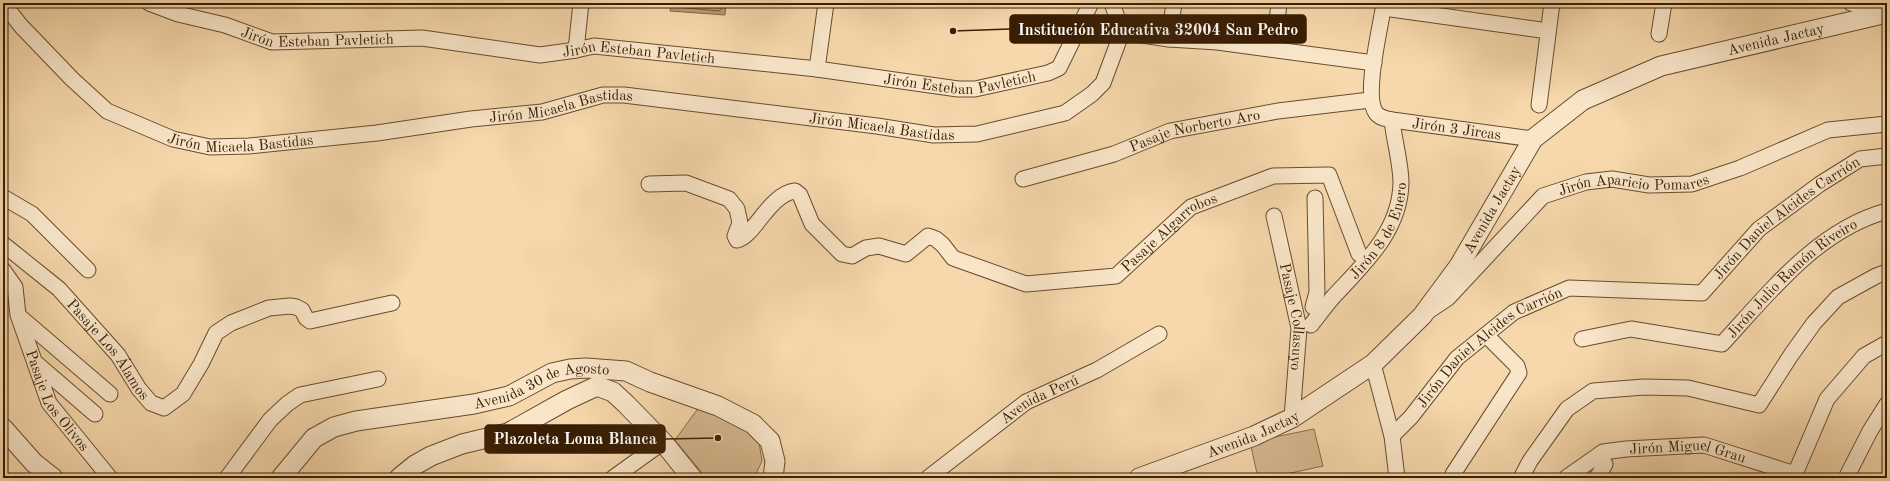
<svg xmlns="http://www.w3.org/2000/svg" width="1890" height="481" viewBox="0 0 1890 481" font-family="'Old Standard TT',serif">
<rect width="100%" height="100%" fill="#f6d8ac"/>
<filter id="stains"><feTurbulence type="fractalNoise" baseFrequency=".005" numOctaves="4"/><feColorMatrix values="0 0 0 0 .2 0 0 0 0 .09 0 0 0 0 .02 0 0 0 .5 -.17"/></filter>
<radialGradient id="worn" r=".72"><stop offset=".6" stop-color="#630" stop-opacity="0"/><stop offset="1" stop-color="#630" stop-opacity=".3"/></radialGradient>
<path fill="#d6b88f" stroke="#886b49" d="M707,396L758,436L762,461L754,478H706L675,440Z
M1314,429L1323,466L1268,478H1258L1250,442Z"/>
<path fill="#b69973" stroke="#846846" d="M671,3H726L725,15L670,11Z"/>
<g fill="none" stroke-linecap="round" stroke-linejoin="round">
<path stroke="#785c3b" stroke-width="1" d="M675,3L676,7L719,11L721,9L722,3"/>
<g stroke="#684c2d" stroke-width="17">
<g id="minor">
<path id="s1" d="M3,3L21,26L72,79L107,111L173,139L210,147L249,146L377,133L471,119L542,112L603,95H624L877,126L934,135L977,134L1065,113L1092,94L1103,83L1122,32L1112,3"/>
<path id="s2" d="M149,3L178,14L225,25L272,42L422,38L540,55L576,50L594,46L817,69L958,89H975L1048,73L1059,68L1091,3"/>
<path id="s3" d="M1384,3C1381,26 1363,96 1376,113C1380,118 1386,119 1392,120L1533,139"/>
<path d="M1851,3L1883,13"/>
<path d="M1384,8L1548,31"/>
<path d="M1122,32L1169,39L1217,42L1374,63"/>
<path d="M1659,34L1664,3"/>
<path d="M1169,39L1174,3"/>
<path d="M1274,49L1279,3"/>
<path d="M576,50L581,3"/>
<path d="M817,69L826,3"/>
<path d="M1539,105L1552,3"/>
<path id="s4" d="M1023,179L1114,154L1170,131L1278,111L1370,100"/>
<path id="s5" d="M649,184L686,183L729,199L737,209L740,223L735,236L737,240C754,237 769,194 795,191L800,195L812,224L842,254L852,256L866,248L879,246L906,254L928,236L936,239L943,245L953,258L1026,284L1116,276L1191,207L1273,176L1329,175L1359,254"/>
<path d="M3,197L32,214L88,270"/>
<path id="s6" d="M1274,216L1299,328L1292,418"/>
<path id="s7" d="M3,244L59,289L118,355L139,389L151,403L164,408L183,394L201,364L216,333L231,323L269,308L290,306L296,307L302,310L306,318L310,321L392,303"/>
<path id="s8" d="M3,270L15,287L18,315L49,403L110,478"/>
<path d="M1313,307L1317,292L1315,198"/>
<path id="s9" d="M1430,310L1448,298L1543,196L1586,182L1612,179L1649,185L1692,184L1740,168L1828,130L1887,124"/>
<path d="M20,317L110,394"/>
<path id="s10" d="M1311,325C1319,315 1326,305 1334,296C1364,264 1400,231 1401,183C1401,164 1394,140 1392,120"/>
<path id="s11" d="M1582,339L1631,329L1722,344C1769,293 1817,230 1887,211"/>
<path d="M37,364L95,414"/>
<path d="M1373,364L1392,436L1397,478"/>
<path id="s12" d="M1392,436L1411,417L1457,358L1514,312L1569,288L1702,293L1759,229L1820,184L1860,159L1887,156"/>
<path d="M1453,474L1519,373L1517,366L1486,335"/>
<path d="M227,478L270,420L287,404L300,395L378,379"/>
<path d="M613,478L663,442"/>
<path id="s13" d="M928,478L1026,402L1097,370L1159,334"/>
<path d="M1521,478L1530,461L1567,409L1593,391L1644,387L1688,388L1759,405L1791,355L1814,323L1838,297L1876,276L1887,272"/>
<path id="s14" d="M1566,478L1603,452L1626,449L1704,445L1795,474L1827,399L1864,356L1887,343"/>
<path d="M1597,478L1605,464"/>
<path d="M1846,478L1870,431L1887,404"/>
</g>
</g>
<g stroke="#684c2d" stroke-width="21">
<g id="tertiary">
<path d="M3,428L34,463L53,478"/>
<path id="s15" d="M281,478L314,438L334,427L356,421L474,404L509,396L552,373L570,369L586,368L626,371L650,382L718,406L753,424L770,441L775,461L773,478"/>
<path d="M399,478L415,465L431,456L462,444L508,433L567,400L597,386L613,392L626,404L663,442L692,478"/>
<path id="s16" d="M1139,478L1254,436L1292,418L1373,364L1422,316L1459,266L1533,139L1583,100L1661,66L1887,13"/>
</g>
</g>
<use href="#minor" stroke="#f9e6c9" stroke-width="15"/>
<use href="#tertiary" stroke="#f9e6c9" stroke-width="19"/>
</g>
<g text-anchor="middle" stroke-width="4" stroke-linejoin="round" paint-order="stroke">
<g font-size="15" fill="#391e03" stroke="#f9e6c9">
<text dy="5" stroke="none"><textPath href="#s2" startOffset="174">Jirón Esteban Pavletich</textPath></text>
<text dy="5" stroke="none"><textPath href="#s16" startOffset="806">Avenida Jactay</textPath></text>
<text dy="5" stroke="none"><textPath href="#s2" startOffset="498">Jirón Esteban Pavletich</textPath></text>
<text dy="5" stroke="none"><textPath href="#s2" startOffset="822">Jirón Esteban Pavletich</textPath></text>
<text dy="5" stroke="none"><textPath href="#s1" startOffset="614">Jirón Micaela Bastidas</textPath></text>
<text dy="5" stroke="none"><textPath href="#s1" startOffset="938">Jirón Micaela Bastidas</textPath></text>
<text dy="5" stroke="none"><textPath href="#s3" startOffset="195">Jirón 3 Jircas</textPath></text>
<text dy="5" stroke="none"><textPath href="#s4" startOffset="179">Pasaje Norberto Aro</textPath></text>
<text dy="5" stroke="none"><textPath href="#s1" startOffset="290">Jirón Micaela Bastidas</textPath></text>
<text dy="5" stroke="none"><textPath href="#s9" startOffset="254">Jirón Aparicio Pomares</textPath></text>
<text dy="5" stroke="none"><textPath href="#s16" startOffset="458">Avenida Jactay</textPath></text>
<text dy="5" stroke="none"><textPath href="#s12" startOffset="482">Jirón Daniel Alcides Carrión</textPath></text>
<text dy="5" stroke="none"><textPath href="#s10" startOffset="118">Jirón 8 de Enero</textPath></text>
<text dy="5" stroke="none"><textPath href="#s5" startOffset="654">Pasaje Algarrobos</textPath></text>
<text dy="5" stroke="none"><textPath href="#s11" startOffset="239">Jirón Julio Ramón Riveiro</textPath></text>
<text dy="5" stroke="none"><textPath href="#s6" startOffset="103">Pasaje Collasuyo</textPath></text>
<text dy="5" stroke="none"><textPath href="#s7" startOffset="150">Pasaje Los Álamos</textPath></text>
<text dy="5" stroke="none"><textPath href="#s12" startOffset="134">Jirón Daniel Alcides Carrión</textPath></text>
<text dy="5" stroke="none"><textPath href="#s15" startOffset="288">Avenida 30 de Agosto</textPath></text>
<text dy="5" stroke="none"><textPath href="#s8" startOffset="144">Pasaje Los Olivos</textPath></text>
<text dy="5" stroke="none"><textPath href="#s13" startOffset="137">Avenida Perú</textPath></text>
<text dy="5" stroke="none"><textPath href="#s16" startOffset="122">Avenida Jactay</textPath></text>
<text dy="5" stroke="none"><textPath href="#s14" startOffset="131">Jirón Miguel Grau</textPath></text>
</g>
</g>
<path fill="none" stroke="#391e03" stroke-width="1.5" d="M953 31L1010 29M718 438L665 439"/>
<g fill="#391e03" stroke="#f9e6c9" stroke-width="1.5">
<circle cx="953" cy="31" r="4"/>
<circle cx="718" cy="438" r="4"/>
</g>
<g fill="#391e03" stroke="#391e03" stroke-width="1.5">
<rect x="1010" y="15" width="296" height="28" rx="4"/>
<rect x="485" y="425" width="180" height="28" rx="4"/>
</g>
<g font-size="16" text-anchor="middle" font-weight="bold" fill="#fff">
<text x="1158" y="35">Institución Educativa 32004 San Pedro</text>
<text x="575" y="444">Plazoleta Loma Blanca</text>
</g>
<rect width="1890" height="481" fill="none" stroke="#f6d8ac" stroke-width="16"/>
<rect x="4" y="4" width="1882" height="473" fill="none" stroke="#391e03" stroke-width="2"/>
<rect x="8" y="8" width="1874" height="465" fill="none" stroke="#391e03"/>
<rect width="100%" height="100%" filter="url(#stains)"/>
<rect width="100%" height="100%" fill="url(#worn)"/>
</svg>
